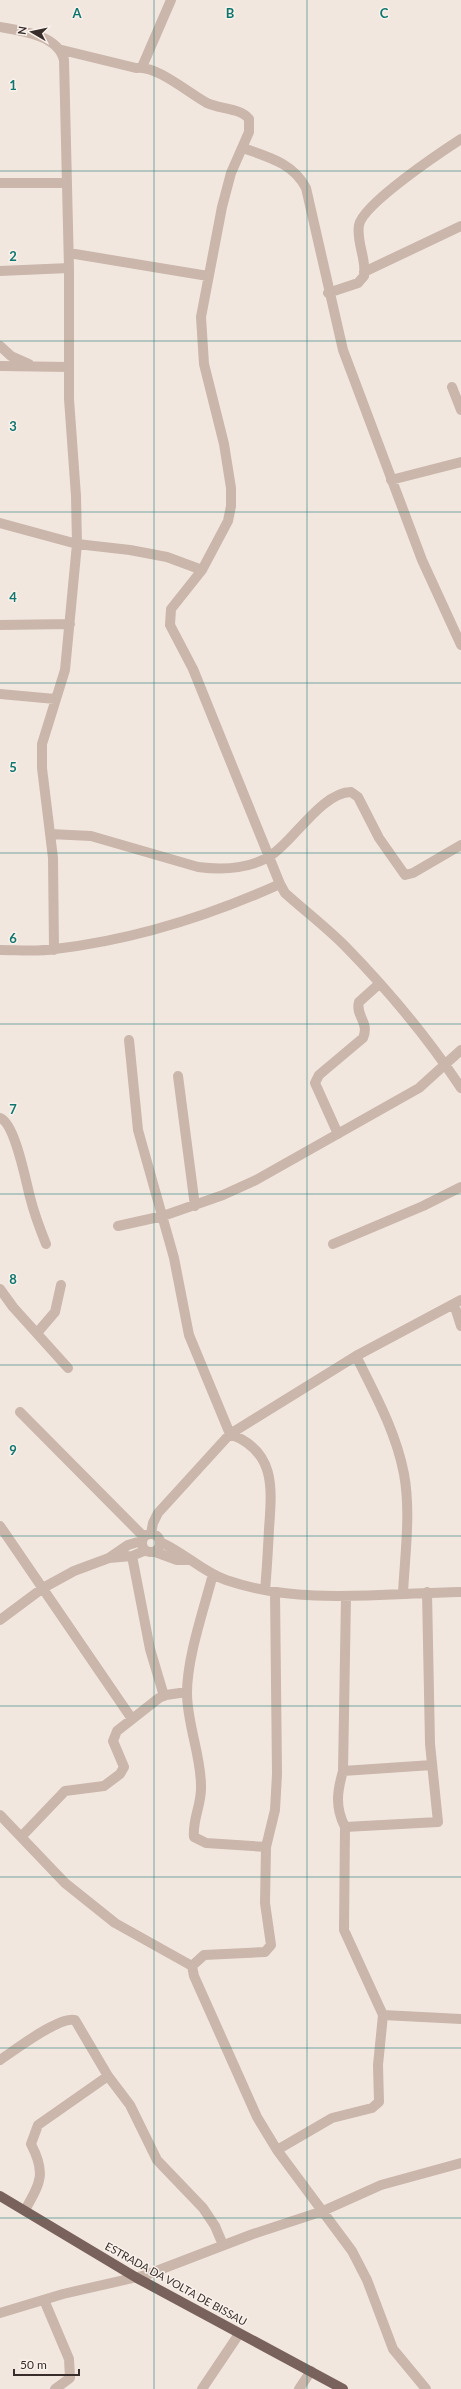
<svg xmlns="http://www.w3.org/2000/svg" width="461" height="2389" viewBox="0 0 461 2389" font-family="Lato,sans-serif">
<rect width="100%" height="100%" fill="#f2e7df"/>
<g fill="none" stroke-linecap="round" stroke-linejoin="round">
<path stroke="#cab6ab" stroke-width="10" d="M0,27C22,31 58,35 64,60L69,268V399L76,496L77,544L65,670L42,744V768L53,858L54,950
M62,50L136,68C155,64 190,94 207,103C219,109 241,108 249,119V132L231,173L222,207L201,317L204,364L224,444L231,488V506L228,521L202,570
M142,67L171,0
M243,148C268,157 293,163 306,188L343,350L422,560L461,645
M0,183H67
M69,253L208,276
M0,271L69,268
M364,272L461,226
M328,293L358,283L364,276C367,260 356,242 359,225C363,204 441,152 461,139
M0,346L11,356L29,364
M0,366L69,367
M452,387L461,410
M391,480L461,462
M0,523L77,544L130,550L167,557L202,570L171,609L170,625L193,669L280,884L285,893C305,911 326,927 345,946C387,989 428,1038 461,1088
M0,625L70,624
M0,694L55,699
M50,834L91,836L198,867C221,870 249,869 270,856C292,843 322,792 351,792L358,797L379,838L405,875L413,873L461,845
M0,950C18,950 37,952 55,949C133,940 209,916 280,884
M129,1040L138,1130L174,1258L189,1335L230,1434C276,1451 272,1488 269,1529C268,1549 267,1569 265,1590
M178,1076L195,1206
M0,1118C15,1123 26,1182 30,1197C34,1213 40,1229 46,1244
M338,1134L315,1083L319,1075L363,1038C370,1022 355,1016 359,1002L379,984
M118,1226L163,1216L223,1195L256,1180L419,1088L461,1050
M333,1244L423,1206L461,1187
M0,1289L13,1307L68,1368
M454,1304L461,1326
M37,1333L55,1312L61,1285
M356,1356C375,1394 396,1432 404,1474C411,1512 405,1554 403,1593
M20,1412L144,1537
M0,1526L132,1719
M142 1543a9 9 0 1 1 18 0a9 9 0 1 1-18 0Z
M151,1534L153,1523L158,1513L230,1434L356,1356L461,1300
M160,1542C184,1552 201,1571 226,1580C302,1606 382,1593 461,1592
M155,1552L177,1560H189
M132,1556L150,1649L164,1696
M109,1558L128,1545L141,1541
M213,1574C204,1609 187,1657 187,1693C187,1724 201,1755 201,1786C202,1804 192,1820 194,1837L206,1843L266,1847
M427,1592L430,1744L438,1822L345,1827L344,1930L383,2015L461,2019
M346,1597L343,1771L432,1765
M0,1620L43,1588L74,1571L109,1558L132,1556L144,1551
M343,1771C337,1792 335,1807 345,1827
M0,1815L65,1883L115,1923L192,1966
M21,1837L65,1791L104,1786L120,1774L124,1767L113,1741L117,1731L159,1698L166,1695L187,1692
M192,1966L194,1976L257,2117L277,2150L352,2251L367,2280L393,2349L426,2389
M192,1966L204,1955L265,1952L271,1945L265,1903L266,1847L275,1810L277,1774L275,1592
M0,2060C15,2050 59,2016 75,2020L108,2076L130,2105L157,2160L203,2208L215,2226L223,2245
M277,2150L332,2118L372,2108L379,2102L378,2065L383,2015
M25,2210C41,2182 46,2173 31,2144L38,2125L108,2076
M44,2300L69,2359L70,2378L55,2389
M0,2313L63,2294L146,2275L253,2234L323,2211L381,2185L461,2163
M202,2389L239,2334
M299,2389L311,2371"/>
<path stroke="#79625c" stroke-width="10" d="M0,2196L137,2278L343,2389"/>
</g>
<path fill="none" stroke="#0f766e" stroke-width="1" stroke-opacity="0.55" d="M154,0V2389M307,0V2389M0,171H461M0,341H461M0,512H461M0,683H461M0,853H461M0,1024H461M0,1194H461M0,1365H461M0,1536H461M0,1706H461M0,1877H461M0,2048H461M0,2218H461"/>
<g text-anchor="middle" stroke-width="3" stroke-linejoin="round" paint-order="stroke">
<g font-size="11" fill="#382d2a" stroke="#f9f1eb">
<text transform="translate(176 2284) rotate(29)" y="4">ESTRADA DA VOLTA DE BISSAU</text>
</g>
</g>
<g font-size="13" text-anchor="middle" font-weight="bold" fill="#0f766e" stroke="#f9f1eb" stroke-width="3" stroke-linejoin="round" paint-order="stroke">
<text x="77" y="18">A</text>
<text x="230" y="18">B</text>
<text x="384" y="18">C</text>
<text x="13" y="90">1</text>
<text x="13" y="261">2</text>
<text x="13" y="431">3</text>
<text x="13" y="602">4</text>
<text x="13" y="772">5</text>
<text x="13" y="943">6</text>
<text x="13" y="1114">7</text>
<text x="13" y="1284">8</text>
<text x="13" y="1455">9</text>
</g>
<g transform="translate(32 32) rotate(279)" stroke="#f9f1eb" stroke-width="3" paint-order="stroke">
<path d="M0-3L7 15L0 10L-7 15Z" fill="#382d2a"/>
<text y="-6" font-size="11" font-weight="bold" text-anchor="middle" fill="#382d2a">N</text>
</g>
<path d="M14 2369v6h65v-6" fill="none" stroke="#382d2a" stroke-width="2"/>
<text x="20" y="2369" font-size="12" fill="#382d2a" stroke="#f9f1eb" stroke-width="3" paint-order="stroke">50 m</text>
</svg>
